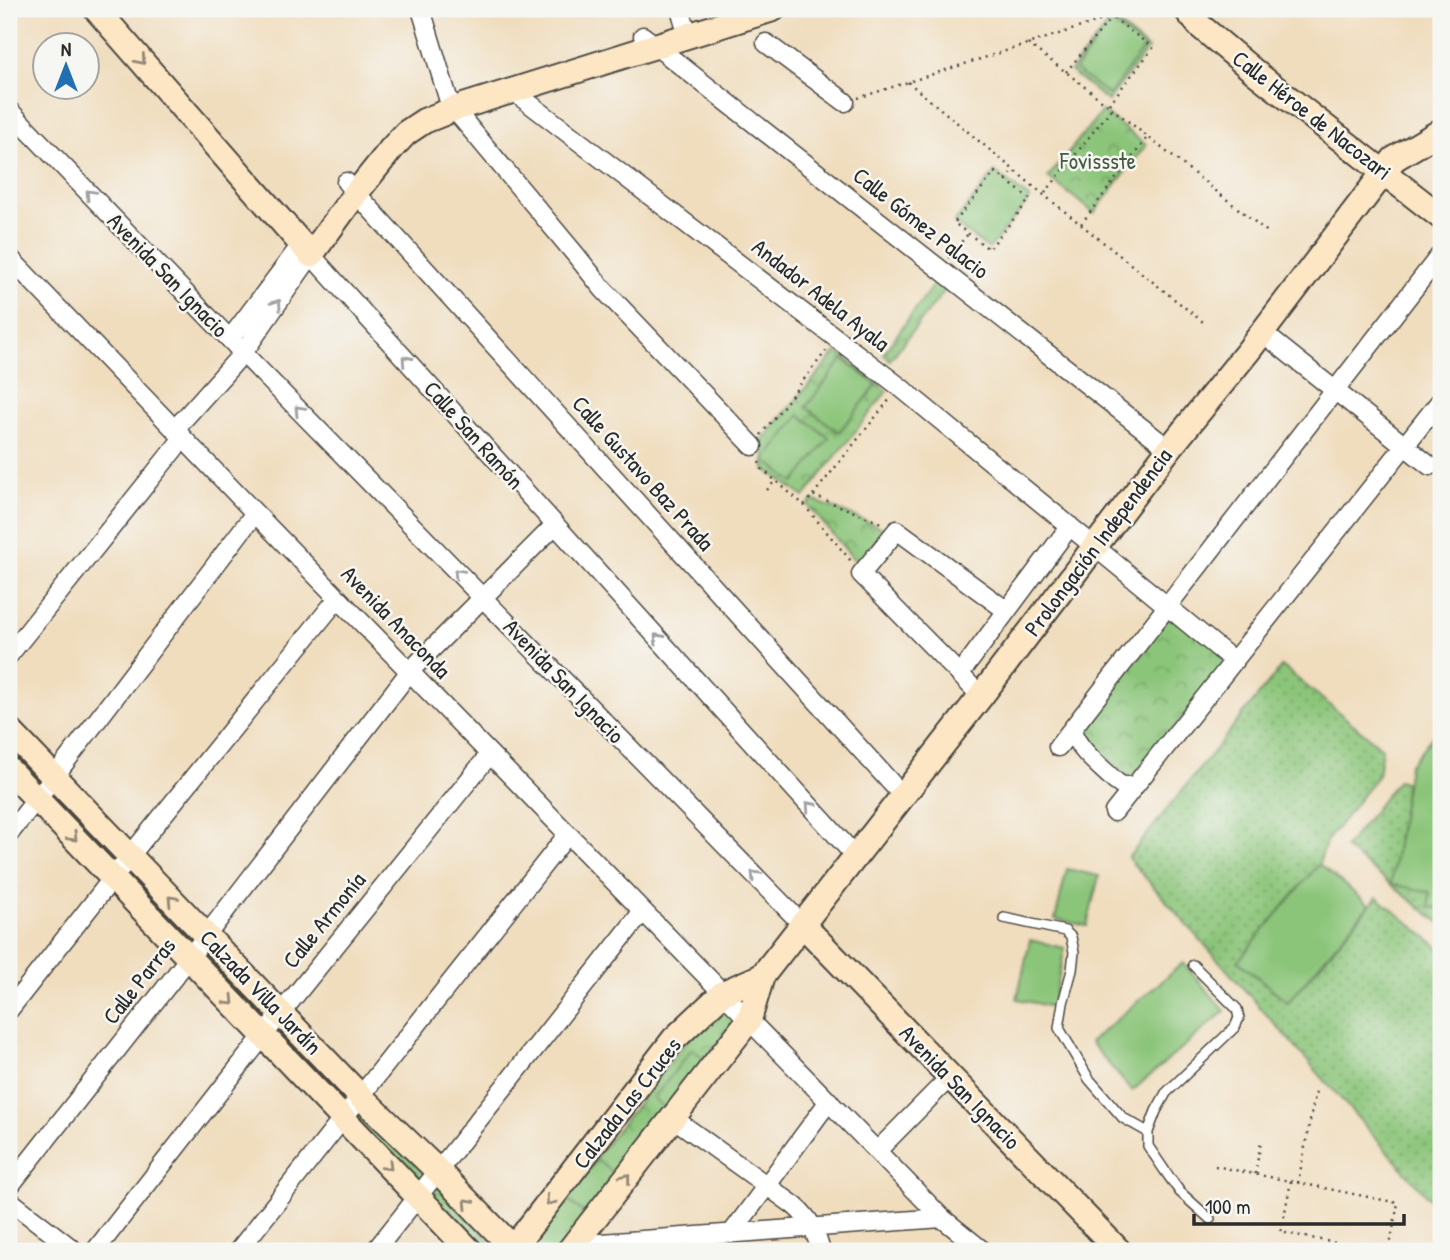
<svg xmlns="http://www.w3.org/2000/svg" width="1450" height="1260" viewBox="0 0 1450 1260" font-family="'Patrick Hand',sans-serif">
<defs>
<pattern id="grass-dots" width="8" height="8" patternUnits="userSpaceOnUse" patternTransform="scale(1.75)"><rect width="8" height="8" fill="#8bc579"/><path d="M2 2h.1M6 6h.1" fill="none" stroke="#72a063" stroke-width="1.8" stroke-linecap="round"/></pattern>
<pattern id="park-crowns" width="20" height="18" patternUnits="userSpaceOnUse" patternTransform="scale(1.75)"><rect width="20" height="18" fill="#8bc579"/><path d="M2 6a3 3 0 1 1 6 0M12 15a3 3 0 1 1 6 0" fill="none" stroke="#72a063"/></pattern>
</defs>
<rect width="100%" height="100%" fill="#f6f6f2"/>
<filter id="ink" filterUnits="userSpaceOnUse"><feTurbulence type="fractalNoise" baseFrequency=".0143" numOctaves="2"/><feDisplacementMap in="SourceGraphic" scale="14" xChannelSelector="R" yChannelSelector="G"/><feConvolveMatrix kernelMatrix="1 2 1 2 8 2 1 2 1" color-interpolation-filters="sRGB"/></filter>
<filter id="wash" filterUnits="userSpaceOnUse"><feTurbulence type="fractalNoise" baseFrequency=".00686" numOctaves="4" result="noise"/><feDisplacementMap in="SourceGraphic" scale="28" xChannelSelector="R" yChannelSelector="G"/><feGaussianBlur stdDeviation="1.57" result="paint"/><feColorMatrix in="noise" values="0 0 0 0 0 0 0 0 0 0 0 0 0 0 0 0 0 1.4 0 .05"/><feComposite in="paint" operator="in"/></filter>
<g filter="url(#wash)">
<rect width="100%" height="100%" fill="#f0ddbe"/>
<path fill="url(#grass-dots)" stroke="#5b7852" stroke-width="2" d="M1282,666L1382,748L1378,775L1326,842L1319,864L1238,961L1288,1002L1377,897L1441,949V1212L1128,858Z
M9,747L500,1251H486L428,1194L9,763Z
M1398,780L1406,783L1391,884L1430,892L1429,907L1441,908V924L1345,848Z"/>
<path fill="url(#park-crowns)" stroke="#5b7852" stroke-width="2" d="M1112,19L1148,49L1108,101L1070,71Z
M1102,111L1146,145L1094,213L1048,177Z
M935,282L946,289L890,360L883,354Z
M837,351L887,391L804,497L765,469L763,439Z
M813,500L890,531L861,568L808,505Z
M1173,610L1231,658L1131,781L1077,731Z
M729,1006L738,1017L559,1251H539L534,1244L533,1237L712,1009Z"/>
<path fill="#8bc579" stroke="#5b7852" stroke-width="2" d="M1110,22L1144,47L1109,95L1075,70Z
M995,172L1030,199L989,249L954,223Z
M843,359L877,385L839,432L806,407Z
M800,415L829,438L794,483L765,460Z
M1441,726V908L1429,907L1430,892L1391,884L1409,765Z
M1319,864L1369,905L1288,1002L1238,961Z
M1067,869L1099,876L1087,926L1055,919Z
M1030,940L1065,948L1052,1007L1017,999Z
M1183,963L1225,1011L1132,1091L1090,1042Z
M692,1049L710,1063L671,1113L653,1099Z
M597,1160L617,1176L586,1214L565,1198Z"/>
</g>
<g filter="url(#ink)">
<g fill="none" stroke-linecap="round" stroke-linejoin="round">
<g stroke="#494641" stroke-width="12">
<path id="lane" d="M1004,918L1065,931L1071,937L1074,952L1072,970L1063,1003L1059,1028L1089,1079L1123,1118L1148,1132
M1193,965L1237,1009L1239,1018L1235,1027L1166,1093L1156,1111L1148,1132V1146L1165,1171L1180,1192L1210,1219"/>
</g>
<g stroke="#494641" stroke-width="21">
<path id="street" d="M421,9L448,98L454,109L575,254L603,289L753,446
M680,9L688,35
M643,36L1169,449
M766,43L845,102
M513,91L900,387L1234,661
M9,110L243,353L802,924
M346,182L903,796
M9,257L255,513L942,1218L983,1251
M1263,333L1430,466
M230,339L301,245
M175,429L243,353L311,255L856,857
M9,655L183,438
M960,674L1070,526
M981,696L861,574L897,530L1007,611
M1072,730C1077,749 1101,767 1115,781L1122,786H1134
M1058,747L1441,254
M1114,812L1441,400
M9,834L54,777L255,513
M9,1010L130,856L338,598
M673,1118L795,1206C811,1220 815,1231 821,1251
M877,1151L950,1077
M9,1187L189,958L410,671L555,525
M9,1200L75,1251
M731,1234L829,1101
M574,1245L942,1218
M95,1251L281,1013L490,754
M238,1251L568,834
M375,1251L643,911"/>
</g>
<g stroke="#494641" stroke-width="28">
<path id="secondary" d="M96,9L311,255L356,193L392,148L406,133L424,121L454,109L773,9
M1186,9L1200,26L1256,73L1441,217
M9,730L360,1096L438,1171L516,1251
M9,770L470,1251
M802,924L1119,1251
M511,1251L674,1039L723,993L762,976
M569,1251L749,1020L762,976L981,696L1169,449L1249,350L1394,159L1441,131"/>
</g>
<path stroke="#494641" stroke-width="2.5" stroke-dasharray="2 5" stroke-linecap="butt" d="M1028,44L1066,72L1269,233
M1066,72L1111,18
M908,82L1044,195L1203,322
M858,98L1112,17
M1109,104L1153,48L1112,17
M995,172L1030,199L989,249L954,223Z
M1006,180L1014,170
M1045,193L1112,108
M1081,224L1147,138
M948,258L968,234
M761,435L826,351
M759,462L762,469L804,505L813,495L881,523
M767,490L774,482
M813,495L890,399
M804,505L851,561
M1215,1166L1398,1203L1389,1251
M1255,1174L1261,1142
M1291,1181L1281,1232L1376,1251
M1298,1183L1316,1090"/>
<use href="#lane" stroke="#fff" stroke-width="9"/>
<use href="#street" stroke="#fff" stroke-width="18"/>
<use href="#secondary" stroke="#fce6c4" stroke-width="24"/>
</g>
<defs><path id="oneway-chevron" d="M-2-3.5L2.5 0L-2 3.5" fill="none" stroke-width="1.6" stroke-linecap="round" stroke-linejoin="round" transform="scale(1.75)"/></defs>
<g stroke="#948878">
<use href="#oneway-chevron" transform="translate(141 60) rotate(49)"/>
<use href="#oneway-chevron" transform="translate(73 837) rotate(46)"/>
<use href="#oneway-chevron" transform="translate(172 900) rotate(-134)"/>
<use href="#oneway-chevron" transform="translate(230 1001) rotate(46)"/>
<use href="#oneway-chevron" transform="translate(388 1166) rotate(46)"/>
<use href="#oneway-chevron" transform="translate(626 1178) rotate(-52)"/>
<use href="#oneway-chevron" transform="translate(550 1201) rotate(128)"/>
<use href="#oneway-chevron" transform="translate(468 1203) rotate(-134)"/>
</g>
<g stroke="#a0a0a0">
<use href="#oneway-chevron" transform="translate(90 194) rotate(-134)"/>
<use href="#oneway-chevron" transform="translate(277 304) rotate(-55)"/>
<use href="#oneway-chevron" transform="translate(406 360) rotate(-132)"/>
<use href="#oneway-chevron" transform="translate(299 410) rotate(-134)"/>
<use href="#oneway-chevron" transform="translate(458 573) rotate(-134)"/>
<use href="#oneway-chevron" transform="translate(658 638) rotate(-132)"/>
<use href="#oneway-chevron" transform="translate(810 806) rotate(-132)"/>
<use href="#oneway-chevron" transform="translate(755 875) rotate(-134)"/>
</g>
</g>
<g text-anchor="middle" stroke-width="5" stroke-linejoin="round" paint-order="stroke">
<g font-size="23" fill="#2b2b2b" stroke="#f6f6f2">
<text transform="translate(1312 115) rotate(38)" y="8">Calle Héroe de Nacozari</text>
<text transform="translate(921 223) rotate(38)" y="8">Calle Gómez Palacio</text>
<text transform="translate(168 275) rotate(46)" y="8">Avenida San Ignacio</text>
<text transform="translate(821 295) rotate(38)" y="8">Andador Adela Ayala</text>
<text transform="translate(474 435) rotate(48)" y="8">Calle San Ramón</text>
<text transform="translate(643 473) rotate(48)" y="8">Calle Gustavo Baz Prada</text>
<text transform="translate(1098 542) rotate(-53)" y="8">Prolongación Independencia</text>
<text transform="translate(396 622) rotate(46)" y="8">Avenida Anaconda</text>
<text transform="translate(564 681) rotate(46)" y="8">Avenida San Ignacio</text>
<text transform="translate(324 920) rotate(-51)" y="8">Calle Armonía</text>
<text transform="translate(139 981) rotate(-52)" y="8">Calle Parras</text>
<text transform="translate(261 992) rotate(46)" y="8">Calzada Villa Jardín</text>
<text transform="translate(960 1087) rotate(46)" y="8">Avenida San Ignacio</text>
<text transform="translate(627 1103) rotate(-52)" y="8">Calzada Las Cruces</text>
</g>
<g font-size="23" fill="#485942" stroke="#f6f6f2">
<text x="1098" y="169">Fovissste</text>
</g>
</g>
<rect width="1450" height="1260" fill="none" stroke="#f6f6f2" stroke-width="35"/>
<g transform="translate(66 66)"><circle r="33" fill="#f6f6f2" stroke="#a5a5a2" stroke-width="2"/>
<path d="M0-5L12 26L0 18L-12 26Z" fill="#1f6fb2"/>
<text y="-10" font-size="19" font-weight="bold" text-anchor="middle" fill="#2b2b2b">N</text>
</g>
<path d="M1194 1214v10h210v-10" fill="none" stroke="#2b2b2b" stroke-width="3.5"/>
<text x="1205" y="1214" font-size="21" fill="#2b2b2b" stroke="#f6f6f2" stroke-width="5" paint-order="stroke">100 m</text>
</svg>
